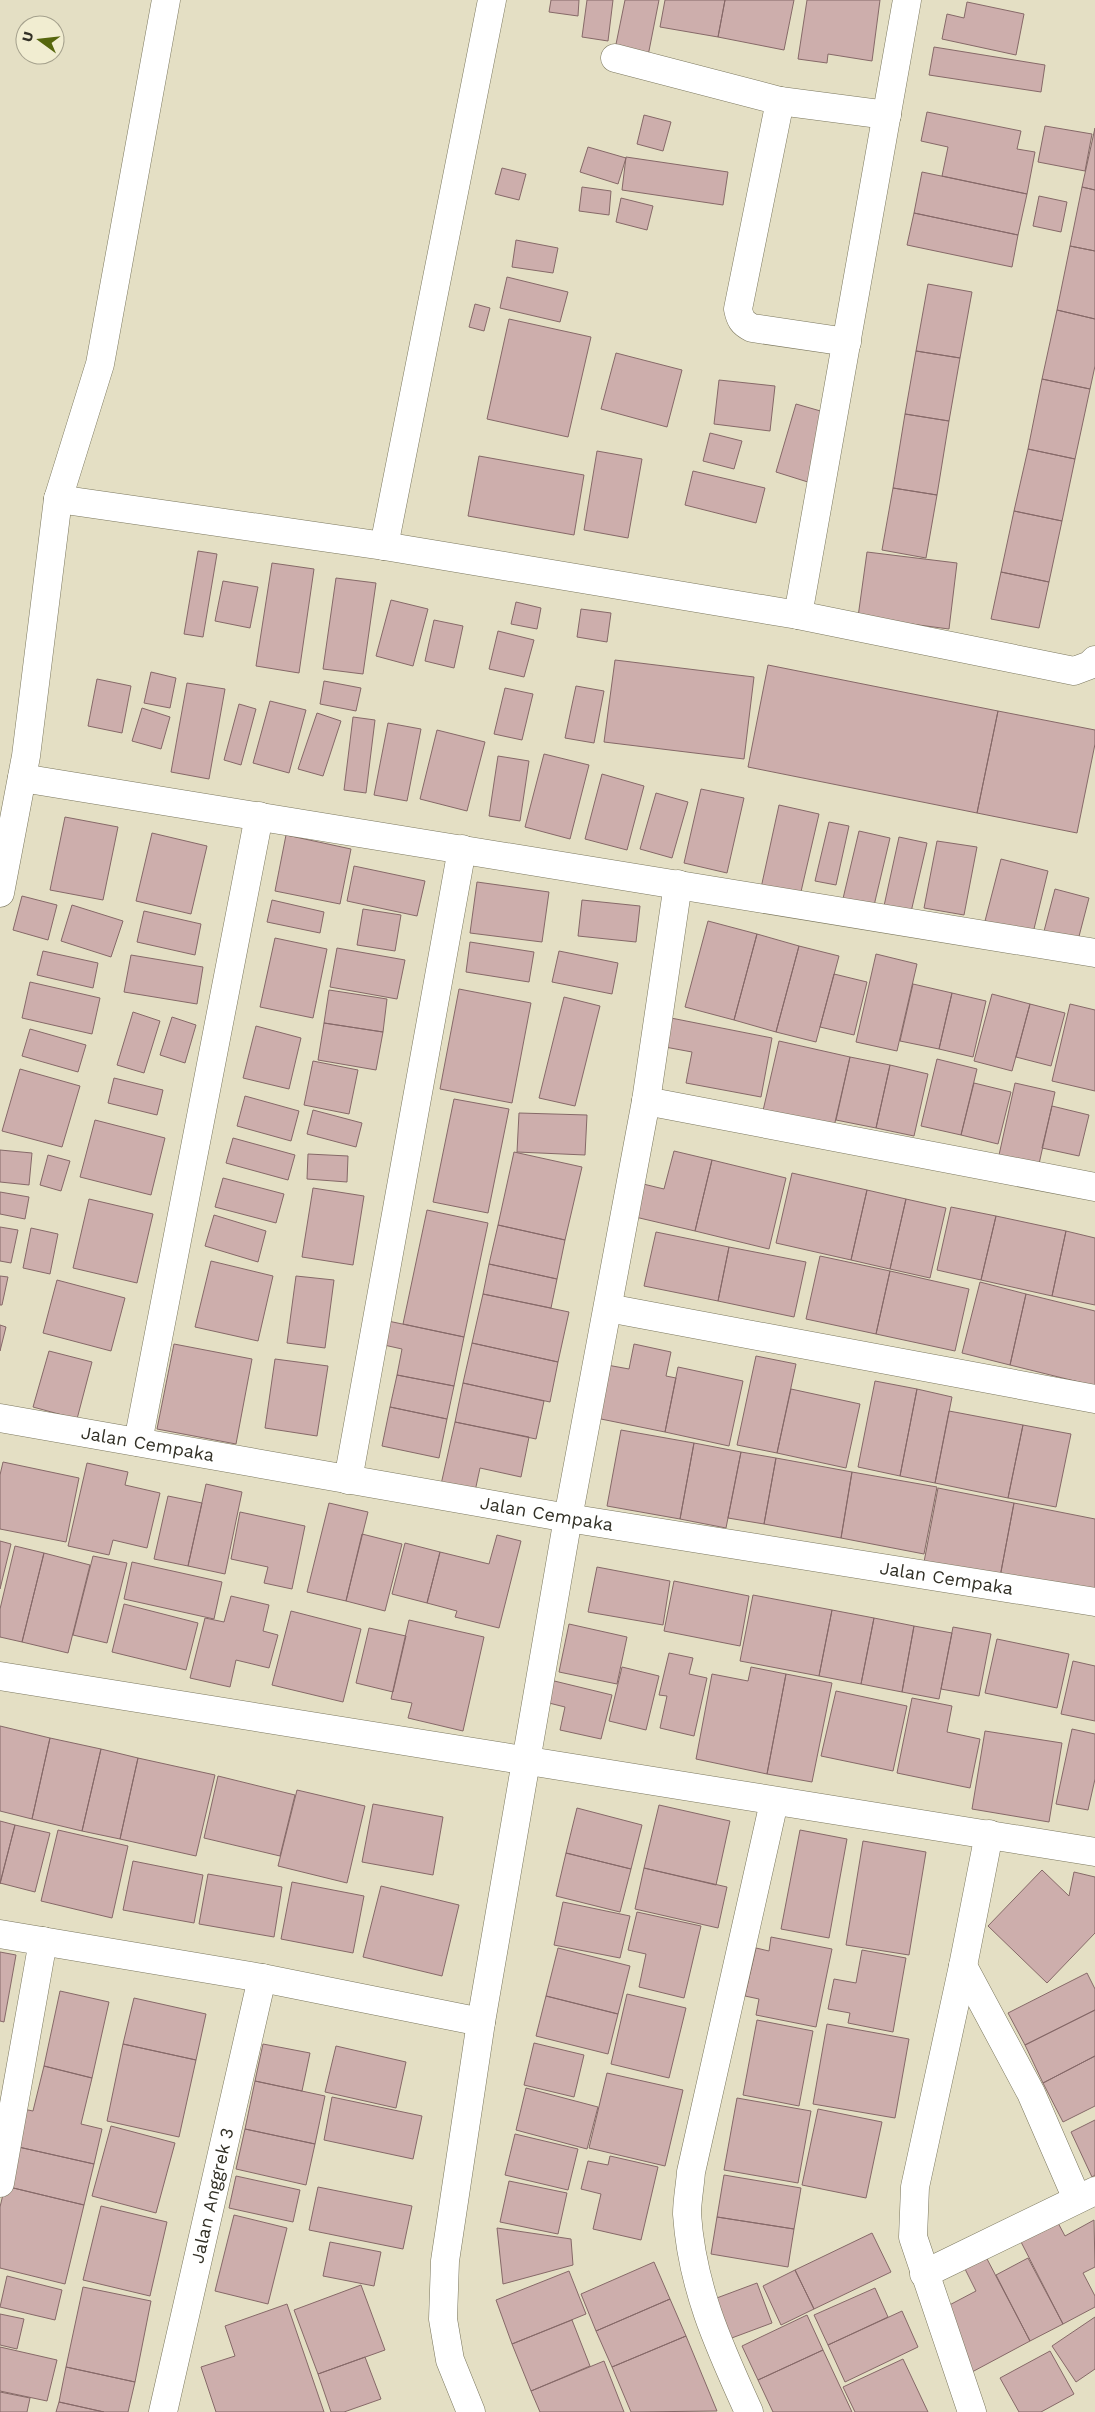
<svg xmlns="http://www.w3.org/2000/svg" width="1095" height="2412" viewBox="0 0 1095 2412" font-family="'Work Sans',sans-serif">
<rect width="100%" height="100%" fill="#e4dfc4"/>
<path fill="#cdaeac" stroke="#866968" d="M551,0H579L578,16L549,12Z
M587,0H613L608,41L582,37Z
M625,0H659L647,61L614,54Z
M665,0H725L718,37L660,27Z
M725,0H794L784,50L718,37Z
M807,0H880L872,61L828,54L827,63L798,59Z
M967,2L1024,14L1016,55L942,39L947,14L964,18Z
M934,47L1045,65L1041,92L929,75Z
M927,112L1021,131L1017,149L1035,152L1027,194L942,176L948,147L921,141Z
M644,115L671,122L663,151L637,144Z
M1045,126L1092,134L1085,171L1038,162Z
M1095,128V190L1082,187Z
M588,147L626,158L618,184L580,172Z
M626,157L728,172L723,205L622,190Z
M502,168L526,174L519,200L495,194Z
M922,172L1027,194L1018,235L914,213Z
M582,187L611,191L609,215L579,211Z
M1082,187L1095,190V251L1070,246Z
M1039,196L1067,202L1061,232L1033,226Z
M621,198L653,206L647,230L616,222Z
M914,213L1018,235L1012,267L907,245Z
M516,240L558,248L553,273L512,267Z
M1070,246L1095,251V319L1057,310Z
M507,277L568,292L560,322L500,308Z
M928,284L972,292L960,358L916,351Z
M475,304L490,308L484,331L469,327Z
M1057,310L1095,319V366L1090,389L1042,379Z
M509,319L591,337L568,437L487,419Z
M916,351L960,358L949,421L905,414Z
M616,353L682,370L667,427L601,409Z
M1042,379L1090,389L1075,459L1028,449Z
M719,380L775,386L770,431L714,424Z
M796,404L831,414L811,483L776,472Z
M905,414L949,421L937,495L893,488Z
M710,433L742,441L734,469L703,461Z
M1028,449L1075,459L1062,521L1014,511Z
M597,451L642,459L628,538L584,530Z
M479,456L584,475L574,535L468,516Z
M693,471L765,488L756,523L685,505Z
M893,488L937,495L926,558L882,550Z
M1014,511L1062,521L1049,582L1001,572Z
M198,551L217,554L203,637L184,634Z
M867,552L957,563L949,629L858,617Z
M272,563L314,569L299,673L256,666Z
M1001,572L1049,582L1039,628L991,619Z
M336,578L376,583L363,674L323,669Z
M223,581L258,587L250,628L215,621Z
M391,600L428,609L413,666L376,656Z
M516,602L541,608L537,629L511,624Z
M581,609L611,613L607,642L577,637Z
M434,620L463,626L454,668L425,661Z
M498,631L534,640L524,677L489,669Z
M615,660L754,677L744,759L604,742Z
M768,665L998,711L977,813L748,767Z
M151,672L176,678L170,708L144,703Z
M97,679L131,686L122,733L88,726Z
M324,681L361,688L356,711L320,704Z
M187,683L225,689L209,779L171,772Z
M576,686L604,691L594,743L565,738Z
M505,688L533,694L522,740L494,734Z
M270,701L306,710L289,773L253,763Z
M239,704L256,709L241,765L224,760Z
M142,708L170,717L161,749L132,741Z
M998,711L1095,730V744L1077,833L977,813Z
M317,713L341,721L323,776L298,769Z
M353,717L375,720L366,793L344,790Z
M388,723L421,729L407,801L374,795Z
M437,730L485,742L467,811L420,799Z
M544,754L589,765L570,839L525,827Z
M498,756L529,761L520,821L489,816Z
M602,774L644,786L627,850L585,839Z
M701,789L744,798L727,873L684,863Z
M656,793L688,802L672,858L640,849Z
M779,805L819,814L800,896L761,888Z
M65,817L118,827L103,900L50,890Z
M829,822L849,826L836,885L815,881Z
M859,831L890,838L872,914L841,907Z
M152,833L207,846L191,914L136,901Z
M286,835L351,849L340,904L275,891Z
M899,837L927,843L911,912L884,906Z
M937,841L977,847L964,915L924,908Z
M1001,859L1048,871L1033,933L985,921Z
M354,866L425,881L417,916L347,901Z
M477,882L549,892L542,942L470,933Z
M1055,889L1089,898L1077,944L1043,935Z
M22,896L57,905L48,940L13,930Z
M272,900L324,912L320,933L267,922Z
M582,900L640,906L636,942L578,936Z
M72,905L123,921L111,957L61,941Z
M363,909L401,915L395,951L357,945Z
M144,911L201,924L195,955L137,942Z
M708,921L757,934L734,1020L685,1007Z
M757,934L799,946L776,1032L734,1020Z
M275,938L327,949L313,1018L260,1007Z
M470,942L534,952L529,982L466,972Z
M799,946L839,956L816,1042L776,1032Z
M337,948L405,960L397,999L330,987Z
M43,951L98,963L93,988L37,975Z
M559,951L618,963L612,994L552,982Z
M876,954L917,964L897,1051L856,1042Z
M131,955L203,967L197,1004L124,992Z
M834,974L867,982L854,1035L820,1027Z
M30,982L100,998L92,1034L22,1018Z
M913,984L952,993L939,1049L900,1041Z
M459,989L531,1003L512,1103L440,1089Z
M329,990L387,999L383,1032L324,1023Z
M952,993L986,1001L973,1057L939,1049Z
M992,994L1030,1004L1012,1071L974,1061Z
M564,997L600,1006L575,1106L539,1098Z
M1030,1004L1065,1013L1051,1066L1016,1057Z
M1070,1004L1095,1010V1091L1052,1081Z
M133,1012L160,1021L144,1073L117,1065Z
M172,1017L196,1025L185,1063L160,1055Z
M671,1018L772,1038L761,1097L686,1083L692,1052L665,1047Z
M324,1023L383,1032L376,1070L318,1060Z
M256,1026L301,1038L289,1089L243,1078Z
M30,1029L86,1045L78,1072L22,1056Z
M779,1041L850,1057L833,1131L762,1115Z
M850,1057L890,1065L876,1128L836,1120Z
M937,1059L977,1069L961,1135L921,1126Z
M313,1061L358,1070L349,1114L304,1105Z
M890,1065L928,1074L914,1136L876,1128Z
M20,1069L80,1086L62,1147L2,1131Z
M114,1078L163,1090L157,1115L108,1103Z
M974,1083L1011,1092L998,1144L961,1135Z
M1015,1083L1055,1092L1037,1173L997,1164Z
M245,1096L299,1111L291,1141L237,1126Z
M454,1099L509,1109L488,1213L433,1202Z
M1052,1106L1089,1115L1079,1156L1042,1148Z
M313,1110L362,1123L356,1147L307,1134Z
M519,1113L587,1115L585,1155L517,1152Z
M95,1120L165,1138L151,1195L80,1177Z
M233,1138L295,1155L288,1180L226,1163Z
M0,1150L32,1153L29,1185L0,1182Z
M674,1151L712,1160L695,1231L631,1216L639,1183L664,1189Z
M514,1152L582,1167L565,1240L498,1225Z
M308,1154L348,1156L347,1182L307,1179Z
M48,1155L70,1161L61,1191L40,1185Z
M712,1160L786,1178L769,1249L695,1231Z
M792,1173L867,1190L851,1260L776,1243Z
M223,1178L284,1194L276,1223L215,1207Z
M313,1188L364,1196L353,1265L302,1257Z
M867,1190L906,1199L890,1269L851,1260Z
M0,1192L29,1197L25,1219L0,1214Z
M89,1199L153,1214L137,1283L73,1268Z
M906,1199L946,1208L930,1278L890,1269Z
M951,1207L996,1216L981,1280L937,1270Z
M427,1210L488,1223L464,1337L403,1324Z
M214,1215L266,1231L258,1262L205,1246Z
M996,1216L1066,1231L1052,1296L981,1280Z
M498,1225L565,1240L557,1279L489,1264Z
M0,1227L18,1230L11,1263L0,1261Z
M31,1228L58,1234L50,1274L23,1268Z
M1066,1231L1095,1238V1305L1052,1296Z
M656,1232L729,1247L718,1301L644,1286Z
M729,1247L806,1262L794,1317L718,1301Z
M820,1256L890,1271L876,1334L806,1319Z
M211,1261L273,1276L258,1341L195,1327Z
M489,1264L557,1279L551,1308L483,1294Z
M890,1271L969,1289L955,1351L876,1334Z
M0,1276L8,1277L2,1305H0Z
M296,1276L334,1280L325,1348L287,1343Z
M57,1280L125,1298L111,1351L43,1333Z
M980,1282L1026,1294L1010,1365L962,1353Z
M483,1294L569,1312L558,1362L472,1343Z
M1026,1294L1095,1311V1386L1010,1365Z
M388,1321L464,1337L454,1386L397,1375L402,1349L384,1345Z
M0,1325L6,1327L0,1351Z
M472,1343L558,1362L550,1402L463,1383Z
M174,1344L252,1359L236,1444L157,1429Z
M634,1344L671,1352L666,1376L676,1378L665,1432L596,1418L607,1365L629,1369Z
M49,1351L92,1362L77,1419L33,1407Z
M756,1356L796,1364L777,1453L737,1445Z
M275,1359L328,1366L317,1436L265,1428Z
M678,1367L743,1381L729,1446L665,1432Z
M397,1375L454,1386L447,1419L390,1407Z
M875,1381L917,1389L900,1476L858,1467Z
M463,1383L544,1401L536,1439L455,1422Z
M791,1389L860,1404L846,1468L777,1453Z
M917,1389L952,1397L935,1483L900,1476Z
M390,1407L447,1419L439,1458L382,1446Z
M949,1411L1023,1425L1008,1498L935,1483Z
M455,1422L529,1437L521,1477L480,1468L474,1496L440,1489Z
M1023,1425L1071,1434L1056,1507L1008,1498Z
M621,1430L694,1443L680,1519L607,1506Z
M694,1443L741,1452L726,1528L680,1519Z
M741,1452L776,1458L764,1524L728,1518Z
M776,1458L852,1472L841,1538L764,1524Z
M3,1462L79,1478L66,1542L0,1529V1475Z
M87,1463L128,1472L125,1485L160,1493L147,1548L113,1540L109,1555L68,1546Z
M852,1472L937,1487L924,1554L841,1538Z
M206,1484L242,1492L225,1574L188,1566Z
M938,1488L1014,1503L1000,1577L924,1562Z
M168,1496L202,1503L188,1566L154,1559Z
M329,1503L368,1512L346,1601L307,1592Z
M1014,1503L1095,1519V1594L1000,1577Z
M240,1512L305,1526L292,1589L264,1583L268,1567L231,1559Z
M362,1534L402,1544L385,1611L346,1601Z
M497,1535L521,1541L499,1628L455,1617L457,1611L427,1603L440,1552L489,1564Z
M0,1541L11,1544L0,1589Z
M405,1543L440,1552L427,1603L392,1594Z
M15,1546L44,1553L22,1642L0,1637V1609Z
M44,1553L90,1565L68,1653L22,1642Z
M93,1556L127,1563L107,1643L73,1635Z
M132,1562L222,1582L214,1619L124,1599Z
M597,1567L670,1581L663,1625L588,1612Z
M674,1581L749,1596L740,1646L664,1631Z
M753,1595L832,1610L819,1676L740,1661Z
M231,1596L269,1605L263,1631L278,1635L269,1668L236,1660L230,1687L190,1678L205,1618L224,1622Z
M124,1604L198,1623L186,1670L112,1652Z
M832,1610L874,1618L861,1684L819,1676Z
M291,1611L361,1629L343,1702L272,1685Z
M874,1618L914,1626L902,1692L861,1684Z
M409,1620L484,1637L463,1731L408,1718L412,1703L391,1699Z
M569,1624L627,1637L617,1684L559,1672Z
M914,1626L952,1633L939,1699L902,1692Z
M953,1627L991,1634L979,1696L941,1689Z
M369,1628L406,1636L393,1692L356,1683Z
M997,1639L1069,1654L1057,1708L985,1693Z
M669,1653L693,1658L689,1674L707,1678L694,1736L660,1728L667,1696L659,1695Z
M1073,1661L1095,1666V1721L1061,1714Z
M622,1667L659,1676L646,1730L609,1721Z
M751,1667L786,1674L767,1774L696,1759L712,1674L748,1681Z
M786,1674L832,1683L812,1782L767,1774Z
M546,1679L612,1695L601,1739L560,1730L565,1707L541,1701Z
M836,1691L907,1706L893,1771L821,1756Z
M912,1698L952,1706L947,1732L980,1739L970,1788L897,1773Z
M0,1726L50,1738L32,1819L0,1811Z
M1072,1729L1095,1734V1779L1088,1810L1056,1804Z
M985,1731L1062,1743L1049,1822L972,1809Z
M50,1738L101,1749L82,1831L32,1819Z
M101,1749L138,1758L120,1839L82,1831Z
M138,1758L215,1775L196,1856L120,1839Z
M218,1776L295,1795L280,1856L204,1838Z
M297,1790L365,1806L347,1883L278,1866Z
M373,1804L443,1817L433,1875L362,1862Z
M659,1805L730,1821L716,1885L644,1868Z
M577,1808L642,1825L631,1869L566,1853Z
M0,1821L15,1825L0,1884Z
M15,1825L50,1833L35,1892L0,1883Z
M58,1830L128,1846L112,1918L41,1901Z
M800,1830L847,1839L829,1938L781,1929Z
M863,1841L926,1852L909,1955L846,1945Z
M566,1853L631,1869L620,1912L556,1896Z
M133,1861L203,1875L194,1923L123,1910Z
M644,1868L727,1887L718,1928L635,1909Z
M1042,1870L1069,1896L1074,1872L1095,1877V1933L1047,1983L988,1926Z
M208,1874L282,1887L274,1937L199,1924Z
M292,1882L364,1896L353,1953L281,1939Z
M381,1886L459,1905L442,1976L363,1957Z
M563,1902L630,1916L620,1958L554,1945Z
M637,1912L701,1926L684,1998L639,1987L646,1954L628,1950Z
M771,1937L832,1949L816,2027L756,2015L759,1999L745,1996L756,1948L769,1951Z
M558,1948L630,1966L618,2014L546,1996Z
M862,1950L906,1958L893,2032L848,2023L850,2013L828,2009L834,1979L856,1983Z
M0,1952L16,1955L4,2022L0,2021Z
M1087,1973L1095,1989V2010L1025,2045L1008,2013Z
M60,1991L109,2002L92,2078L44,2066Z
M627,1994L686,2008L669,2078L611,2064Z
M546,1996L618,2014L608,2054L536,2036Z
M134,1998L206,2014L196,2060L123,2044Z
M1095,2010V2056L1043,2083L1025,2045Z
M757,2020L813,2031L799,2106L743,2095Z
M827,2024L909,2039L895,2118L813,2104Z
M534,2043L584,2055L574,2097L524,2085Z
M123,2044L196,2060L179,2137L107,2121Z
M263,2044L310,2053L302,2091L255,2081Z
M336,2046L406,2062L396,2108L325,2092Z
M1095,2056V2106L1063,2122L1043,2083Z
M44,2066L92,2078L81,2124L102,2129L94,2164L14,2146L23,2109L33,2111Z
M607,2073L683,2090L665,2166L589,2148Z
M255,2081L325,2096L315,2144L245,2129Z
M526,2088L598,2107L587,2149L516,2130Z
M332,2097L422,2116L413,2159L324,2140Z
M737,2098L811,2111L798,2183L724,2170Z
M818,2109L882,2122L866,2198L802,2185Z
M1095,2120V2175L1092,2177L1071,2132Z
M111,2126L175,2143L156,2213L92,2196Z
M245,2129L315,2144L306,2185L236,2169Z
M515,2134L578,2149L568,2190L505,2175Z
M14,2146L94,2164L84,2205L5,2186Z
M610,2156L658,2167L641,2240L593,2229L601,2194L581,2189L588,2161L608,2165Z
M724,2175L801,2188L794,2229L717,2217Z
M236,2176L300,2190L293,2222L229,2208Z
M509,2181L567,2193L558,2234L500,2222Z
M5,2186L84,2205L65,2284L0,2268V2207Z
M318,2187L412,2206L403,2249L309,2230Z
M101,2206L167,2222L150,2296L83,2280Z
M234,2215L287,2228L268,2304L215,2291Z
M717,2217L794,2229L788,2267L711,2254Z
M1094,2220L1095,2267L1083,2273L1095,2296V2307L1063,2324L1020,2240L1057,2221L1065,2236Z
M497,2228L571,2239L573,2265L503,2284Z
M872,2233L891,2272L814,2309L795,2270Z
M330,2242L381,2252L374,2286L323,2276Z
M986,2257L1030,2341L972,2372L940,2310L976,2291L965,2269Z
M1028,2258L1063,2324L1030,2341L996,2275Z
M654,2262L670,2299L596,2331L581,2294Z
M795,2270L814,2309L781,2325L763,2286Z
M569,2271L586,2314L512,2344L496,2300Z
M7,2276L62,2290L55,2320L0,2307Z
M757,2283L772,2323L721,2342L706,2302Z
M361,2285L385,2350L318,2374L294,2310Z
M83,2287L151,2301L135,2382L66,2367Z
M875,2288L888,2317L828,2345L814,2315Z
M670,2299L686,2336L612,2367L596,2331Z
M287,2304L324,2412H216L201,2367L235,2356L225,2326Z
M902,2311L918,2347L845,2382L828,2345Z
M0,2314L24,2319L17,2349L0,2345Z
M807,2315L823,2350L758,2380L742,2346Z
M1095,2317V2369L1076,2382L1052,2346Z
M572,2320L590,2366L531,2391L512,2344Z
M686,2336L717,2411L631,2412L612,2367Z
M0,2347L57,2360L47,2401L0,2391Z
M823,2350L852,2412H773L758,2380Z
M1050,2351L1074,2394L1041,2412H1019L1000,2378Z
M365,2357L381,2399L344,2412H331L318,2374Z
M903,2359L928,2412H855L843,2387Z
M604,2361L624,2412H540L531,2391Z
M66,2367L135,2382L128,2412H104L59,2402Z
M0,2392L30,2398L27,2412H0Z
M59,2402L104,2412H56Z"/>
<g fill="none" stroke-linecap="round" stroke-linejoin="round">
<g stroke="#7b775e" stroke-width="29">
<g id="street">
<path d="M615,58L780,101L887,115"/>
<path d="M780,101L738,309C740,319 742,323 752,328L847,342"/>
<path d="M58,499L384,546L798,615L1074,671L1090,665L1095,660"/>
<path d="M384,546L492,0"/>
<path d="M798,615L907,0"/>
<path d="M22,778L1095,953"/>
<path d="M0,893L26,756L58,499L100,364L166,0"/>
<path d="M646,1101L1095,1187"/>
<path d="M608,1308L1095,1399"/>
<path id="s1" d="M0,1418L568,1518L1095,1602"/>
<path d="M138,1442L259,816"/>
<path d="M348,1480L462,849"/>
<path d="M0,1676L1095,1852"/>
<path d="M0,1934L262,1978L481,2022"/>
<path d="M963,1966L1031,2093L1077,2199"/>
<path d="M0,2183L43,1941"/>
<path d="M924,2274L1095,2191"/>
<path id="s2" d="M163,2412L262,1978"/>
<path d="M471,2412L450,2360L443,2319L445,2261L481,2022L568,1518L646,1101L678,884"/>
<path d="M749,2412C719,2346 692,2288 687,2214C687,2201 690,2186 691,2172L774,1802"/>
<path d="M972,2412L913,2237L915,2187L963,1966L989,1834"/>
</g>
</g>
<use href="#street" stroke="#fff" stroke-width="28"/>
</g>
<g text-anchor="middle" stroke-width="4.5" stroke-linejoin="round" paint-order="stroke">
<g font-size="18" fill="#323026" stroke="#f1edd1">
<text dy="6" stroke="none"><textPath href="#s1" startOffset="150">Jalan Cempaka</textPath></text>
<text dy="6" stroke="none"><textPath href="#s1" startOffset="555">Jalan Cempaka</textPath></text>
<text dy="6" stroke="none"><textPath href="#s1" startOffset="960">Jalan Cempaka</textPath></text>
<text dy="6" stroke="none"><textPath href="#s2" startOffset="222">Jalan Anggrek 3</textPath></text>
</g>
</g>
<g transform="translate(40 40) rotate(285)"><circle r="24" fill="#f1edd1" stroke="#a5a18d"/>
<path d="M0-4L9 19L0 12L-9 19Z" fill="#56660d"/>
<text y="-8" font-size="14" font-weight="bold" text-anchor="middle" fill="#323026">U</text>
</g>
</svg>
